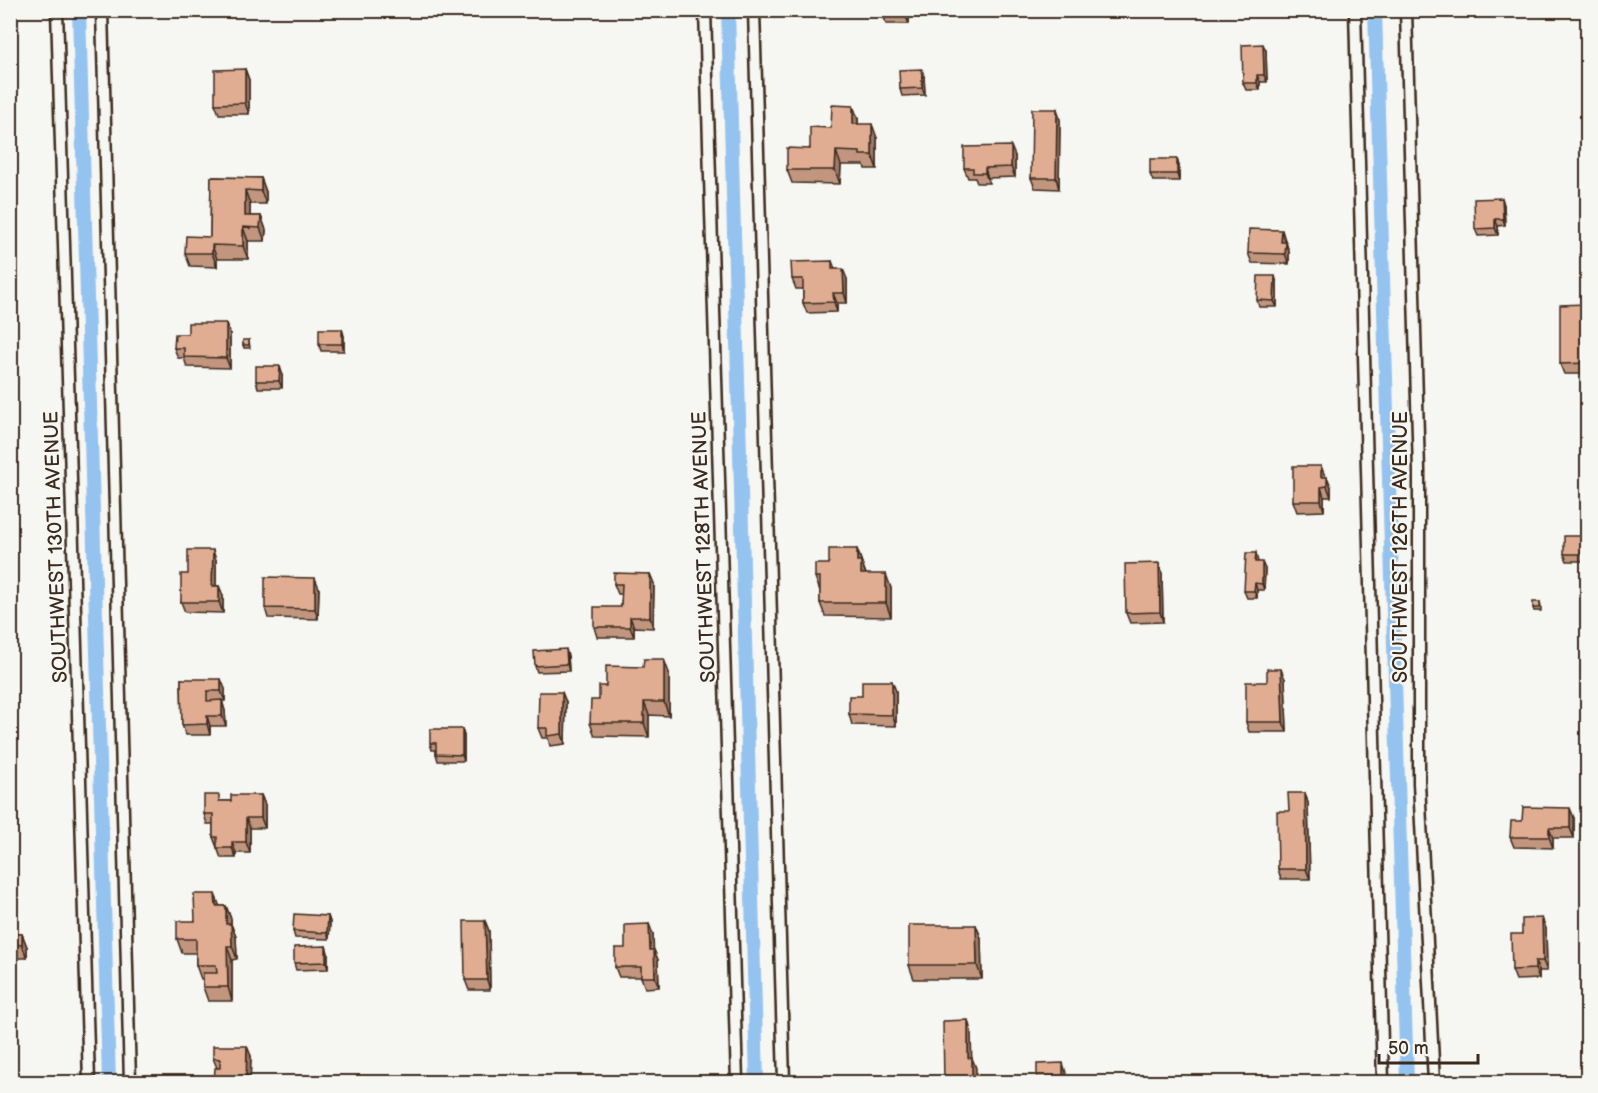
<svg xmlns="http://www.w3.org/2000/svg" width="1598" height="1093" viewBox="0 0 1598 1093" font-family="'Balsamiq Sans',sans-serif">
<rect width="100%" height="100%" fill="#f6f6f2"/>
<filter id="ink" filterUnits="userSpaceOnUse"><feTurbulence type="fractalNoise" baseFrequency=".0167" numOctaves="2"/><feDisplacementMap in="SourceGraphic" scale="12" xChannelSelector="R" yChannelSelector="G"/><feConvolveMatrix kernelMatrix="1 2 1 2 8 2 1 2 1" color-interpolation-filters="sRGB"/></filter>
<g filter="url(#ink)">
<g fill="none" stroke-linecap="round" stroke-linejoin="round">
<path stroke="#95c3f0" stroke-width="14" d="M79,10L109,1082
M728,10L757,1082
M1375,10L1407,1082"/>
<g stroke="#3b2a1e" stroke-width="15">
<path id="minor" d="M57,10L89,1082
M102,10L130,1082
M705,10L737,1082
M754,10L784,1082
M1355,10L1383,1082
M1406,10L1419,471V783L1434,1082"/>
</g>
<use href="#minor" stroke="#f6f6f2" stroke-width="10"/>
</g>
<path fill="#c1957e" stroke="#3b2a1e" stroke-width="1.5" d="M583,10H616V12H584Z
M910,10L909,24H886L884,17Z
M1541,10H1586L1569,11L1570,16H1543Z
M1266,51L1267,82H1260V90H1246L1243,83Z
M245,69L249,80V114H219L215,104Z
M924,76L925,95L902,96L900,89Z
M853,106L858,119V124L877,138V169H865L864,165H841L840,184L792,183L787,170Z
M1057,109L1060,120L1059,189L1035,188L1031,178Z
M1015,156V177L988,178L989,183H977L975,178H968L964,168Z
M1177,159L1179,166V181H1153L1150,174Z
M211,177L261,178L266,192V204H250V216H261L266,230L265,241H248V259H217V267L190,266L185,253L210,237Z
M1502,198L1504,205L1505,225L1498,226V235L1478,236L1475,229Z
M1285,240L1289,252V264L1252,263L1248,253Z
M832,261L835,269L847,279V303H837V312L807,313L803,303V289H796L792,279Z
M1277,283V307H1259L1257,300Z
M1587,309V374H1564L1560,364Z
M342,329L344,336V351H321L319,344Z
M230,334V368L187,367L184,358H178L174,348Z
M249,340L250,348H244L243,345Z
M282,373V388H258L256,381Z
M1327,477L1331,487V497H1324V511L1297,512L1293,501Z
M1583,536L1586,543V561H1567L1564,554Z
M857,549L866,574L891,588V617L825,616L820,603V591L815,577L829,564Z
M1256,553L1258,562L1265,569L1264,590H1257V598H1247L1244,591Z
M216,560V586H219L223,596V613L185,612L181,602L188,574Z
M650,574L654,584L653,628L634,627V637H597L594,627L621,607L622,594H618L614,584Z
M1162,574L1163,622L1130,623L1126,613Z
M319,588L318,619L268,618L265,608Z
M1540,602L1541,606V611H1534L1533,608Z
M568,656L569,671L537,672L535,666Z
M669,673V716L649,715V737L595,736L590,723L599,700L606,686Z
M181,679L225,689V701H222L225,711L226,726H210V735H186L182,725Z
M1285,679L1287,732H1249L1246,722L1267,682Z
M896,691V726L852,725L849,714L862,696Z
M566,702L565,744L550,746L548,738H542L538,728Z
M462,729L464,736V761H438L436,754V750H432L430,743Z
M1305,793L1308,803L1310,879H1281L1278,869L1289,811Z
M261,795L265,805V828H250V853H236V858H221L213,837V824H207L204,814L221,801H231Z
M1574,818V838H1553V848L1514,847L1510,837L1522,821Z
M220,906H226L231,919V924L236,937L237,959L232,960V1001H208L203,987V979H201L196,965V953H182L177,939L195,921Z
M328,916L330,922L329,939L295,938L293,931Z
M1542,918L1546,929L1547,971H1539V979L1516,980L1512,970L1522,934Z
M485,921L489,931L490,990H469L465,980Z
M649,924L653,935V950H654L658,960L659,987L645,988L641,977H619L615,967L625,948Z
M976,925L981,938L982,979H914L909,965Z
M10,934H22L27,947V958H16V980H10Z
M326,946L328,953V969L296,970L294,963Z
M251,1056L250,1083L217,1068L213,1058Z"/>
<path fill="#9d7967" stroke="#3b2a1e" stroke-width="1.5" d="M907,10H910L909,24L906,17Z
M1263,44L1266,51L1267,82L1264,75Z
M245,69L249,80V114L245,103Z
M922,69L924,76L925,95L922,88Z
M1257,75L1260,82V90L1257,83Z
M853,106L858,119V137L853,124Z
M1057,109L1060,120L1059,189L1056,178Z
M872,124L877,138V169L872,155Z
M1011,146L1015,156V177L1011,167Z
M836,151L841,165L840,184L835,170Z
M1177,159L1179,166V181L1177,174Z
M985,168L988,178L989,183L985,173Z
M261,178L266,192V204L261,191Z
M245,190L250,204V229L245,216Z
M1502,198L1504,205L1505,225L1503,219Z
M261,216L266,230L265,241L260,228Z
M1495,219L1498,226V235L1495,228Z
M243,227L248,241V259L243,246Z
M1282,230L1285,240V252L1281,242Z
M1286,242L1289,252V264L1285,254Z
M212,245L217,259V267L212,253Z
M843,269L847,279V303L844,293Z
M1275,276L1277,283V307L1274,301Z
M833,293L837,303V312L834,302Z
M1586,304L1587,309V325L1586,321Z
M226,323L230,334V368L226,358Z
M342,329L344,336V351L342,344Z
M280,366L282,373V388L279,381Z
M1321,466L1325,476V487L1321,477Z
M1327,477L1331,487V497L1327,486Z
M1321,487L1324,497V511L1321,501Z
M1583,536L1586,543V561L1584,554Z
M857,549L866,575V588L857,561Z
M213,550L216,560V596L212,586Z
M1262,562L1265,569L1264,590L1262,584Z
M1159,563L1162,574L1163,622L1160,612Z
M650,574L654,584L653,628L650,617Z
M886,574L891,588V617L886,603Z
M315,578L319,588L318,619L315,609Z
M1255,583L1257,590V598L1254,591Z
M219,586L223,596V613L219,602Z
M630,617L634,627V637L630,627Z
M566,649L568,656L569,671L567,664Z
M664,659L669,673V716L664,702Z
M1281,669L1285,679L1287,732L1283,722Z
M221,679L225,689V701L221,691Z
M892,681L896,691V726L892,715Z
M562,692L566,702L565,744L562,734Z
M222,700L225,711L226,726L222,716Z
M644,702L649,715V737L644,723Z
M207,716L210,726V735L207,724Z
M462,729L464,736V761L462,755Z
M1305,793L1308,803L1310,879L1306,869Z
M261,795L265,805V828L261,818Z
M1570,808L1574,818V838L1570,828Z
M246,818L250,828V853L246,842Z
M1549,828L1553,838V848L1549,837Z
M232,842L236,853V858L232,848Z
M215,894L220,907L216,906Z
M226,906L231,919V938L226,924Z
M328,916L330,922L329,939L327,933Z
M1542,918L1546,929L1547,971L1543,961Z
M485,921L489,931L490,990L487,980Z
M231,924L236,937L237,959L232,946Z
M649,924L653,935L654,960L650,950Z
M976,925L981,938L982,979L977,965Z
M22,934L27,947V958L22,945Z
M11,944L16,958V980L11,966Z
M227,946L232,960V1001L228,987Z
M326,946L328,953V969L326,962Z
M654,950L658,960L659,987L655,977Z
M1535,961L1539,971V979L1535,969Z
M968,1020L971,1031L972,1069L968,1058Z
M247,1046L251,1056L250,1083H246Z
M972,1058L976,1068V1083H972Z
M1063,1063L1066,1073L1067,1083H1063Z"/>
<path fill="#e0ad93" stroke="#3b2a1e" stroke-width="1.5" d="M884,10H907L906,17H884Z
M1263,44L1264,75H1257V83H1243L1242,45Z
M245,69V103L215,104V70Z
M922,69V88L900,89L899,70Z
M832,105L853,106V124H872V155H860V152L836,151L835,170H787V148L810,149V127L831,128Z
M1032,109H1057L1056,178H1031Z
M1011,146V167L985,168V173H973V168H964V147Z
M1150,159H1177V174H1150Z
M211,177L261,178V191L245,190V216H261L260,228L243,227V246L212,245V253H185L186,236L210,237Z
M1502,198L1503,219H1495V228L1475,229L1474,199Z
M1249,229L1282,230L1281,242H1286L1285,254L1248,253Z
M832,261V269H843L844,293H833L834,302L803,303V279H792L791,262Z
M1258,276H1275L1274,301L1257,300Z
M1586,304V321H1587V363L1560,364V305Z
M188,323H226V358L184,357V348H174L175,334H188Z
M319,329H342V344H319Z
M243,340H249V345H243Z
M256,366H280L279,381H256Z
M1293,466H1321V477H1327V486L1321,487V501H1293Z
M1564,536H1583L1584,554H1564Z
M829,549H857V561H861V574H886V603H820V577H815V564H829Z
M188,550H213L212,586H219V602H181V574H188Z
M1246,553H1256L1255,562H1262V584L1255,583L1254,591H1244Z
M1159,563L1160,612L1126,613L1125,564Z
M614,573L650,574V617H630V627H594V607H621L622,584H614Z
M265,577L315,578V609L265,608Z
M1533,602H1540V608H1533Z
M566,649L567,664L535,666L534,651Z
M644,659H664V702H644V723H590L591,700H599V686H606V666L643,667Z
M1267,669H1281L1283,722H1246V682H1267Z
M181,679H221V691H207V701L222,700V716H207V724L182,725Z
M862,681H892V715L849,714V696H862Z
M539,692H562V734L547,736V728H538Z
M430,729H462V755L436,754V743H430Z
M1288,793H1305L1306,869H1278L1277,811H1289Z
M204,795H219V801H231V795H261V818H246V842H232V848H217V837H213V814H204Z
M1523,807L1570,808V828H1549V837H1510L1511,821H1522Z
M194,894H215L216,906H226V924H231L232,946H227L228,987H203V973H217L216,965H196V939H177V921H195Z
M294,914L328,916L327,933L293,931Z
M1542,918L1543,961H1535V969L1512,970L1511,934H1522V919Z
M464,921H485L487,980H465Z
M649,924L650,950H654L655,977H641V967H615V948H625V925Z
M909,925H976L977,965H909Z
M10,934H22V945L11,944V966Z
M326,946V962L294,963V947Z
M968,1020V1058H972V1083H944L943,1021Z
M213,1046H247L246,1083H214L215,1068H220V1059L213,1058Z
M1063,1063V1083H1037V1064Z"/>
</g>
<g text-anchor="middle" stroke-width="4.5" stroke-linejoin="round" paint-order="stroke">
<g font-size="20" fill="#3b2a1e" stroke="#f6f6f2">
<text transform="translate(55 547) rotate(-92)" y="7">SOUTHWEST 130TH AVENUE</text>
<text transform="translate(703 547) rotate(-92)" y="7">SOUTHWEST 128TH AVENUE</text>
<text transform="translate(1400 547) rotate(-90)" y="7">SOUTHWEST 126TH AVENUE</text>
</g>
</g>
<rect width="1598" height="1093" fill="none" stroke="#f6f6f2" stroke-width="36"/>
<rect x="18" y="18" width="1562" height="1057" fill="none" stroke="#3b2a1e" stroke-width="2" filter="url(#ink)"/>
<path d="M1379 1054v9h99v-9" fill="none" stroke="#3b2a1e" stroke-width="3"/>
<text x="1388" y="1054" font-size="18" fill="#3b2a1e" stroke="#f6f6f2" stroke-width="4.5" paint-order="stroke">50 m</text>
</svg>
